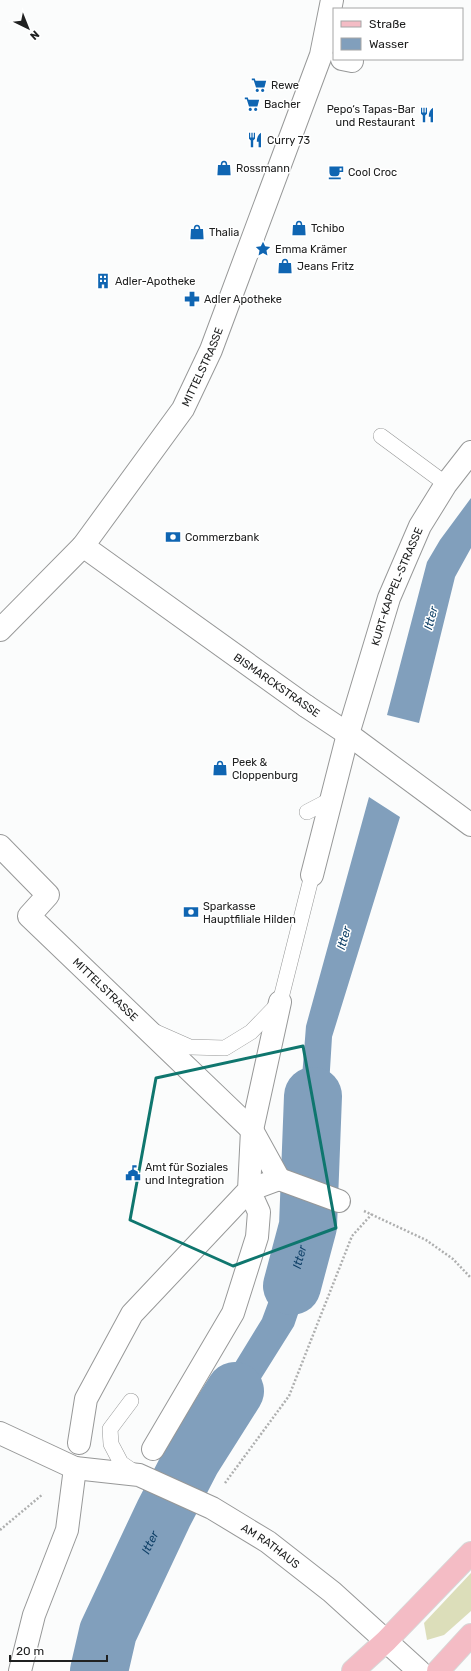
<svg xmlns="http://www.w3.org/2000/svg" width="471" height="1671" viewBox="0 0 471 1671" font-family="Rubik,sans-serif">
<rect width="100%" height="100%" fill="#fbfcfc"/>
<path fill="#dcdeba" d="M471,1573V1611L444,1635L427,1640L424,1623Z"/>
<path fill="#819fbc" d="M471,498V548L455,577L419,723L387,715L427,562L440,540Z
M369,797L400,817L332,1037L323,1183L295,1167L306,1026Z
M295,1206L325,1210L315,1264L294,1326L206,1466L180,1453L262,1319L278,1276Z
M145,1504L185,1524L127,1640L118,1671H79L102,1581Z"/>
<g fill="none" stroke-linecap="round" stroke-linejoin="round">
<g stroke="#819fbc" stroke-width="58">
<path id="s1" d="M292,1286L308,1226L313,1096"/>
<path id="s2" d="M99,1671L108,1632L164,1513L192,1459L235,1391"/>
</g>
<g stroke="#979898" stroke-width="16">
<path id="service" d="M381,436L446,484
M307,812L332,799
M156,1032L190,1047L225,1048L251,1032L280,1002L312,875
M131,1401L110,1429L111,1444L121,1463L137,1474"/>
</g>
<g stroke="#979898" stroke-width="24">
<g id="pedestrian">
<path d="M342,59L352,61"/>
<path d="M83,546L306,706"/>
<path id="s3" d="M0,630L83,546L183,409L211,350L321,55L332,0"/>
<path id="s4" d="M0,846L48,895L29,916L252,1130L279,1179L249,1190L259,1212L257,1237L233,1313L153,1449"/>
<path d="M279,1179L339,1201"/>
<path d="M79,1443L86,1399L132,1314L249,1190L252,1130L280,1002"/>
</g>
</g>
<g stroke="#979898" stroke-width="24">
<g id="minor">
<path d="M306,706L348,734L471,825"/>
<path id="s5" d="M312,875L348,734L389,598L420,526L446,484L471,452"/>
<path id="s6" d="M0,1433L75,1468L139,1475L212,1508L268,1542L332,1592L419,1671"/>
<path d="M20,1671L34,1615L67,1530L75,1468"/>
</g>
</g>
<g stroke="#d7d7d7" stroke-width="24">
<path id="primary" d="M353,1671L386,1641L471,1553
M438,1671L471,1635"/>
</g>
<path stroke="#aeafaf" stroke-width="2.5" stroke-dasharray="2 2" stroke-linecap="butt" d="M364,1211L426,1240L453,1259L471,1278
M225,1483L289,1396L352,1236L372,1214
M0,1530L43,1494"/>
<use href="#service" stroke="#fff" stroke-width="15"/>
<use href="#pedestrian" stroke="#fff" stroke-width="22"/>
<use href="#minor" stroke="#fff" stroke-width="22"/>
<use href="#primary" stroke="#f4bcc5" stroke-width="22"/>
</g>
<path fill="none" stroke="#0f766e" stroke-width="3" stroke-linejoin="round" d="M303,1046L336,1228L233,1266L130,1220L156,1078Z"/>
<defs>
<g id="supermarket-bare" transform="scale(1.2)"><path d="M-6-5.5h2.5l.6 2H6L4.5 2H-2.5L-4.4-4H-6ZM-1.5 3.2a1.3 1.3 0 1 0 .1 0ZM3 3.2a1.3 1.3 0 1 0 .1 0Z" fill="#0f65b2" stroke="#fff" stroke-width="2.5" paint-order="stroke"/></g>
<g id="restaurant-bare" transform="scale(1.2)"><path d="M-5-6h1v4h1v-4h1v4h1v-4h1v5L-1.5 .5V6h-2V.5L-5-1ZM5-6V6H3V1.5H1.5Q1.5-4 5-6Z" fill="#0f65b2" stroke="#fff" stroke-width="2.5" paint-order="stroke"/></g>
<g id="shop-bare" transform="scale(1.2)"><path d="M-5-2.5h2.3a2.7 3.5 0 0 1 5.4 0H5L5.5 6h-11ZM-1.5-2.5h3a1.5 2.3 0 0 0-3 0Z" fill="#0f65b2" stroke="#fff" stroke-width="2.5" paint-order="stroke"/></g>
<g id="cafe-bare" transform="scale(1.2)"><path d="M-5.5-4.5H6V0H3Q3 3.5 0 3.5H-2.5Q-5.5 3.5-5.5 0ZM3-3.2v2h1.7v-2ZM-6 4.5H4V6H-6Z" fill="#0f65b2" stroke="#fff" stroke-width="2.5" paint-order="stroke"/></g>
<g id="sight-bare" transform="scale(1.2)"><path d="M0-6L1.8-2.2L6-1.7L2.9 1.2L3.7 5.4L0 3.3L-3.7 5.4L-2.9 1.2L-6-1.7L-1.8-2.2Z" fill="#0f65b2" stroke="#fff" stroke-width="2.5" paint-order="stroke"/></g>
<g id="building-bare" transform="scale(1.2)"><path d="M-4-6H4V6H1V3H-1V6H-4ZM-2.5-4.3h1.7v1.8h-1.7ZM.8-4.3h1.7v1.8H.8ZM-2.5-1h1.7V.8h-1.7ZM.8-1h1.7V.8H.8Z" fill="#0f65b2" stroke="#fff" stroke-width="2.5" paint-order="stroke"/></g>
<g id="pharmacy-bare" transform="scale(1.2)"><path d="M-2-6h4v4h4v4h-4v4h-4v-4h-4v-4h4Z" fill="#0f65b2" stroke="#fff" stroke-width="2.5" paint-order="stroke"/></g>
<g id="bank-bare" transform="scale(1.2)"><path d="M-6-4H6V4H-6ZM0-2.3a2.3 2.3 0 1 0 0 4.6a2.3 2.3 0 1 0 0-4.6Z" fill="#0f65b2" stroke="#fff" stroke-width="2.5" paint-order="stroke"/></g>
<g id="civic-bare" transform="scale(1.2)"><path d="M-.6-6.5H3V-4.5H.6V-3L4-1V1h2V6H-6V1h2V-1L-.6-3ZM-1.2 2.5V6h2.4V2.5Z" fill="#0f65b2" stroke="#fff" stroke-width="2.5" paint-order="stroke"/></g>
</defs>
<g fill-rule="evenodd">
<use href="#supermarket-bare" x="259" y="85"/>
<use href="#supermarket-bare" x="252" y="104"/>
<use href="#restaurant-bare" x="427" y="115"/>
<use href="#restaurant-bare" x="255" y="140"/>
<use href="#shop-bare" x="224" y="168"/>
<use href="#cafe-bare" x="336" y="172"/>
<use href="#shop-bare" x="299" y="228"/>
<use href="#shop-bare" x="197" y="232"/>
<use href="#sight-bare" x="263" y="249"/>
<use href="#shop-bare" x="285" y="266"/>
<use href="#building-bare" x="103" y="281"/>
<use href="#pharmacy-bare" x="192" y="299"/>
<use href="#bank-bare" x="173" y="537"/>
<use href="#shop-bare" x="220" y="768"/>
<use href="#bank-bare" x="191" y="912"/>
<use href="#civic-bare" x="133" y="1173"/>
</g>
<g text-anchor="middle" stroke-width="3" stroke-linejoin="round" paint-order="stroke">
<g font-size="11" fill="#202121" stroke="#fff" text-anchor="start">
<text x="271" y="89">Rewe</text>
<text x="264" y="108">Bacher</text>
<text x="415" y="113" text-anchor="end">Pepo‘s Tapas-Bar<tspan x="415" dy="13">und Restaurant</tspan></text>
<text x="267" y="144">Curry 73</text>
<text x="236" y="172">Rossmann</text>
<text x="348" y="176">Cool Croc</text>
<text x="311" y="232">Tchibo</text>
<text x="209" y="236">Thalia</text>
<text x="275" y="253">Emma Krämer</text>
<text x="297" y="270">Jeans Fritz</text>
<text x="115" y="285">Adler-Apotheke</text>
<text x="204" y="303">Adler Apotheke</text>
<text x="185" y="541">Commerzbank</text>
<text x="232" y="766">Peek &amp;<tspan x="232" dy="13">Cloppenburg</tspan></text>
<text x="203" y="910">Sparkasse<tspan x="203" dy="13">Hauptfiliale Hilden</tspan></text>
<text x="145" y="1171">Amt für Soziales<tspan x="145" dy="13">und Integration</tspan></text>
</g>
<g font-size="11" fill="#202121" stroke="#fff">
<text dy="4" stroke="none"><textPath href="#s3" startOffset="334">MITTELSTRASSE</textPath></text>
<text dy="4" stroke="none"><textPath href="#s5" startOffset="301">KURT-KAPPEL-STRASSE</textPath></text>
<text transform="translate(277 685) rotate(35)" y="4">BISMARCKSTRASSE</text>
<text dy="4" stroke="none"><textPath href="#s4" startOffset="203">MITTELSTRASSE</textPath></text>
<text dy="4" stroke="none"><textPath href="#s6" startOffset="297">AM RATHAUS</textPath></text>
</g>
<g font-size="12" font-style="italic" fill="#104168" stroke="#fff">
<text transform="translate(431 618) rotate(-75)" y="4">Itter</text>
<text transform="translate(344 938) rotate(-74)" y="4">Itter</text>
<text dy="4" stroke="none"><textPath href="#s1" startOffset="30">Itter</textPath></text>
<text dy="4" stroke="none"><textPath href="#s2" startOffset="139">Itter</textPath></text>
</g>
</g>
<rect x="333" y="8" width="130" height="52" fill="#ffffff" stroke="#a6a6a6"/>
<rect x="341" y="21" width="20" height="6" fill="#f4bcc5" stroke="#a6a6a6"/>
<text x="369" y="28" font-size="12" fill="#202121">Straße</text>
<rect x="341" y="38" width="20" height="12" fill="#819fbc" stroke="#a6a6a6"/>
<text x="369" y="48" font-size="12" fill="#202121">Wasser</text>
<g transform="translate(28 28) rotate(137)" stroke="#ffffff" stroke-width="3" paint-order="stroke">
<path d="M0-3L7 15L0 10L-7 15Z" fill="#202121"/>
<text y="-6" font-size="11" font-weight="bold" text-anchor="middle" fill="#202121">N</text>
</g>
<path d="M10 1655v6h97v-6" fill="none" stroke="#202121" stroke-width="2"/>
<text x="16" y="1655" font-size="12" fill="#202121" stroke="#ffffff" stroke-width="3" paint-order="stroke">20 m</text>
</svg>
